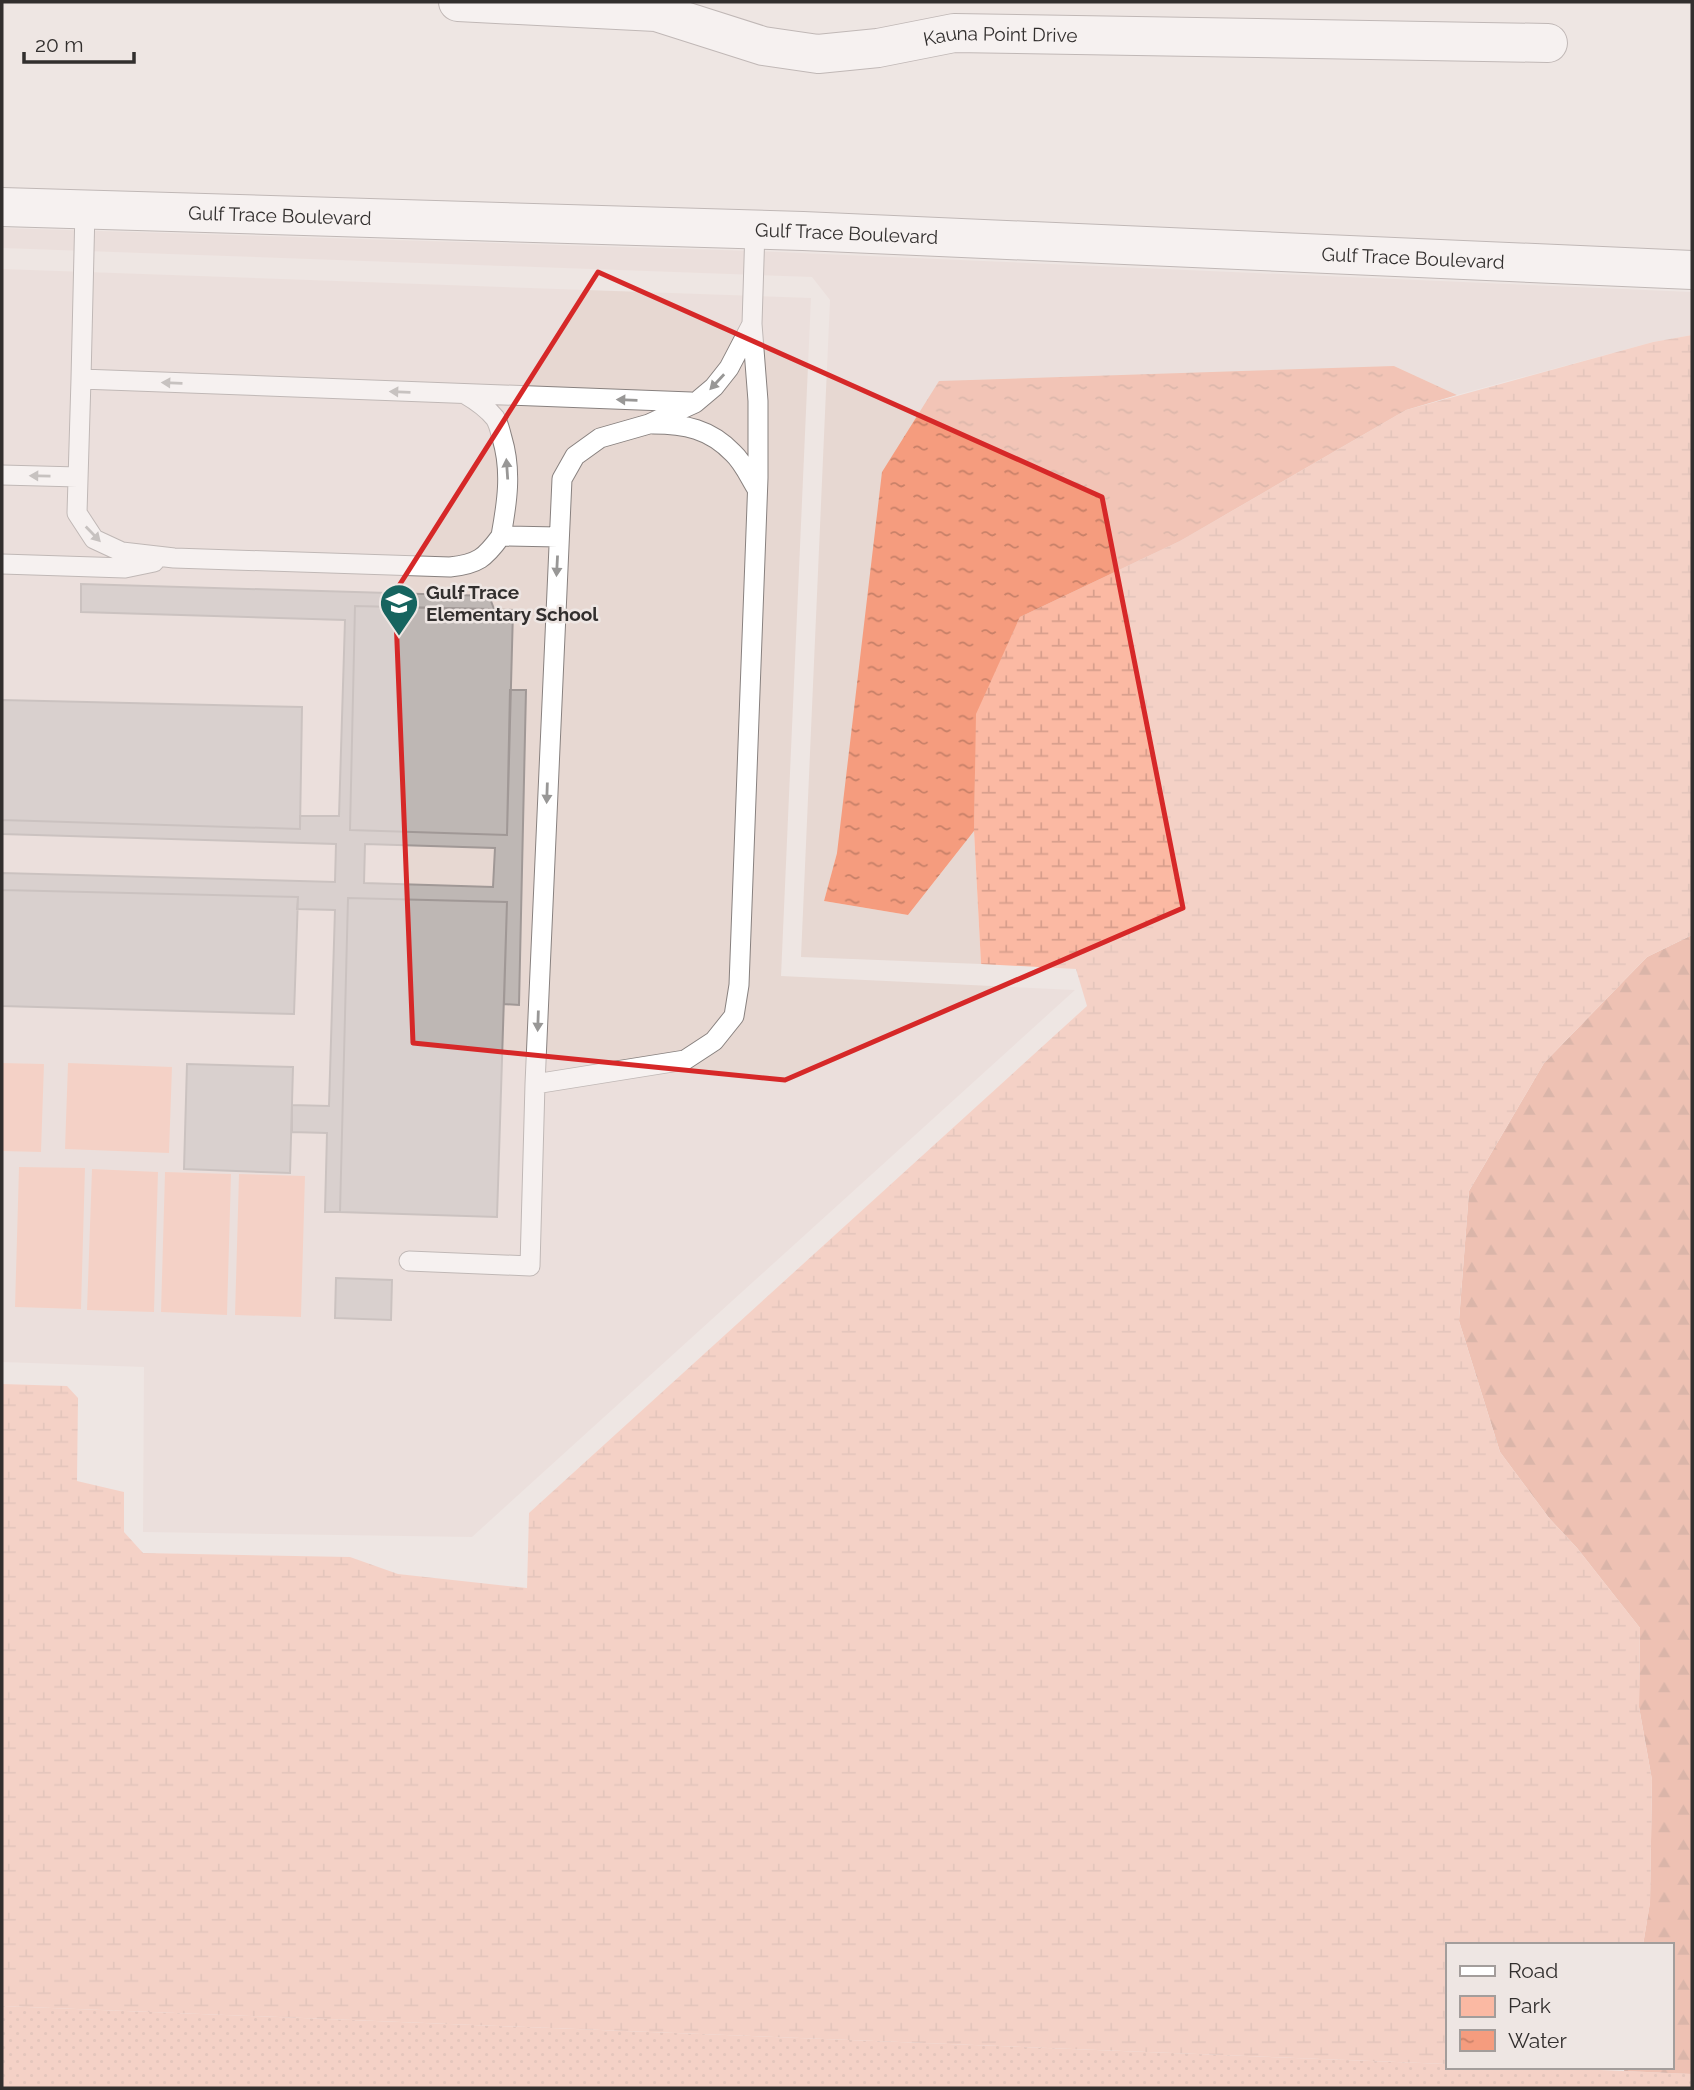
<svg xmlns="http://www.w3.org/2000/svg" width="1694" height="2090" viewBox="0 0 1694 2090" font-family="Raleway,sans-serif">
<defs>
<pattern id="grass-dots" width="8" height="8" patternUnits="userSpaceOnUse" patternTransform="scale(1.75)"><rect width="8" height="8" fill="#fbb9a3"/><path d="M2 2h.1M6 6h.1" fill="none" stroke="#d89f8d" stroke-width="1.8" stroke-linecap="round"/></pattern>
<pattern id="forest-firs" width="22" height="20" patternUnits="userSpaceOnUse" patternTransform="scale(1.75)"><rect width="22" height="20" fill="#ee9578"/><path d="M5 1l3.5 6h-7zM16 11l3.5 6h-7z" fill="#c17a63"/></pattern>
<pattern id="wetland-marsh" width="20" height="14" patternUnits="userSpaceOnUse" patternTransform="scale(1.75)"><rect width="20" height="14" fill="#fbb9a3"/><path d="M1 5h8M5 5V1M11 12h8M15 12V8" fill="none" stroke="#d89f8d"/></pattern>
<pattern id="water-ripples" width="26" height="14" patternUnits="userSpaceOnUse" patternTransform="scale(1.75)"><rect width="26" height="14" fill="#f59c7e"/><path d="M2 4q2-2 4 0t4 0M15 11q2-2 4 0t4 0" fill="none" stroke="#c78068"/></pattern>
</defs>
<rect width="100%" height="100%" fill="#eee6e3"/>
<path fill="#e7d8d2" d="M2,228L754,251L1692,292V335L1653,342L1457,395L1394,366L837,853L824,901L908,915L974,831L981,964L801,957L830,300L812,277L2,248Z
M2,269L811,298L781,976L1075,990L472,1537L143,1532L144,1367L2,1362Z"/>
<path fill="url(#grass-dots)" d="M2,2006L1447,2064V2067H1533L1692,2074V2088H2Z"/>
<path fill="url(#forest-firs)" d="M1692,935V2074L1624,2071L1625,2067H1671V1945H1643L1650,1902L1652,1780L1639,1707L1640,1628L1577,1548L1549,1518L1500,1452L1459,1321L1469,1191L1544,1063L1647,957Z"/>
<path fill="url(#wetland-marsh)" d="M1692,335V935L1647,957L1544,1063L1469,1191L1459,1321L1500,1452L1549,1518L1577,1548L1640,1628L1639,1707L1652,1780L1650,1903L1643,1945H1447V2064L2,2006V1384L67,1386L78,1398L77,1481L124,1492V1532L143,1553L350,1557L398,1574L527,1588L529,1513L1087,1006L1076,969L981,964L974,831L975,714L1020,617L1180,541L1406,410L1653,342Z"/>
<path fill="#fbb9a3" d="M2,1063L44,1064L41,1152L2,1151Z
M68,1063L172,1067L169,1153L65,1149Z
M19,1167L85,1168L81,1309L15,1307Z
M92,1169L158,1172L154,1312L87,1310Z
M165,1172L231,1174L227,1315L161,1312Z
M239,1174L305,1176L301,1317L235,1315Z"/>
<path fill="url(#water-ripples)" d="M1394,366L1457,395L1406,410L1180,541L1020,617L976,714L974,831L908,915L824,901L837,853L882,472L939,381Z"/>
<path fill="#beb7b4" stroke="#a09896" stroke-width="2" fill-rule="evenodd" d="M81,584L489,596L494,609L355,606L350,830L507,835L510,690H526L519,1005L504,1004L507,902L348,898L340,1212H325L327,1133L292,1132V1105L329,1106L335,910L297,909L298,897L2,890V873L335,882L336,844L2,834V820L300,829V816H339L345,620L81,612ZM365,844L495,848L493,887L364,883Z
M355,606L513,610L507,835L350,830Z
M2,700L302,707L300,829L2,820Z
M2,890L298,897L294,1014L2,1006Z
M348,898L507,902L497,1217L340,1212Z
M187,1064L293,1067L290,1173L184,1169Z
M336,1278L392,1280L391,1320L335,1318Z"/>
<g fill="none" stroke-linecap="round" stroke-linejoin="round">
<g stroke="#88817f" stroke-width="21">
<path id="lane" d="M752,324L729,368L714,387L695,403L649,424L600,438L575,456L562,479L535,1084L685,1060L714,1041L734,1016L739,985L758,478V401L752,324L755,229
M81,379L85,209
M465,394C477,401 486,407 495,418C499,424 500,431 502,438C512,471 507,503 501,536
M653,424C685,424 710,429 733,453C743,462 750,478 757,489
M2,475L78,477
M558,537L501,536C485,558 478,564 450,567L174,558L122,552L94,539L77,513L81,379L691,402
M2,564L125,568L154,562
M409,1261L530,1266L535,1084"/>
</g>
<g stroke="#88817f" stroke-width="40">
<g id="street">
<path id="s1" d="M458,2L656,12L763,46L818,54L878,48L954,33L1548,43"/>
</g>
</g>
<g stroke="#88817f" stroke-width="40">
<g id="secondary">
<path id="s2" d="M2,207L803,231L1692,270"/>
</g>
</g>
<use href="#lane" stroke="#fff" stroke-width="19"/>
<use href="#street" stroke="#fff" stroke-width="38"/>
<use href="#secondary" stroke="#fff" stroke-width="38"/>
</g>
<defs><path id="oneway-solid" d="M-6-.8H1V-3.2L6.5 0L1 3.2V.8H-6Z" transform="scale(1.75)"/></defs>
<g fill="#989796">
<use href="#oneway-solid" transform="translate(717 382) rotate(133)"/>
<use href="#oneway-solid" transform="translate(172 383) rotate(-178)"/>
<use href="#oneway-solid" transform="translate(400 392) rotate(-178)"/>
<use href="#oneway-solid" transform="translate(627 400) rotate(-178)"/>
<use href="#oneway-solid" transform="translate(507 469) rotate(-94)"/>
<use href="#oneway-solid" transform="translate(40 476) rotate(-179)"/>
<use href="#oneway-solid" transform="translate(93 534) rotate(46)"/>
<use href="#oneway-solid" transform="translate(557 566) rotate(93)"/>
<use href="#oneway-solid" transform="translate(547 793) rotate(92)"/>
<use href="#oneway-solid" transform="translate(538 1021) rotate(92)"/>
</g>
<path d="M0 0H1694V2090H0ZM598,272L1102,497L1183,908L785,1080L413,1043L395,592Z" fill="#eee6e3" fill-opacity=".55" fill-rule="evenodd"/>
<path fill="none" stroke="#d62828" stroke-width="5" stroke-linejoin="round" d="M598,272L1102,497L1183,908L785,1080L413,1043L395,592Z"/>
<defs>
<g id="school-pin" transform="scale(2.0125)"><path d="M0 17L-7.5 6A9.5 9.5 0 1 1 7.5 6Z" fill="#16645f" stroke="#eee6e3"/><path d="M0-5L7-2L0 1L-7-2ZM-4 1L0 2.5L4 1V4Q0 6-4 4Z" fill="#fff"/></g>
</defs>
<g fill-rule="evenodd">
<use href="#school-pin" x="399" y="603"/>
</g>
<g text-anchor="middle" stroke-width="5" stroke-linejoin="round" paint-order="stroke">
<g font-size="19" fill="#322f2e" stroke="#eee6e3">
<text dy="7" stroke="none"><textPath href="#s1" startOffset="550">Kauna Point Drive</textPath></text>
<text dy="7" stroke="none"><textPath href="#s2" startOffset="278">Gulf Trace Boulevard</textPath></text>
<text dy="7" stroke="none"><textPath href="#s2" startOffset="845">Gulf Trace Boulevard</textPath></text>
<text dy="7" stroke="none"><textPath href="#s2" startOffset="1412">Gulf Trace Boulevard</textPath></text>
</g>
<g font-size="19" font-weight="bold" fill="#322f2e" stroke="#eee6e3" text-anchor="start">
<text x="426" y="599">Gulf Trace<tspan x="426" dy="22">Elementary School</tspan></text>
</g>
</g>
<rect width="1694" height="2090" fill="none" stroke="#322f2e" stroke-width="7"/>
<rect x="1446" y="1943" width="228" height="126" fill="#eee6e3" stroke="#a39d9b" stroke-width="2"/>
<rect x="1460" y="1966" width="35" height="10" fill="#ffffff" stroke="#a39d9b" stroke-width="2"/>
<text x="1508" y="1978" font-size="21" fill="#322f2e">Road</text>
<rect x="1460" y="1996" width="35" height="21" fill="#fbb9a3" stroke="#a39d9b" stroke-width="2"/>
<text x="1508" y="2013" font-size="21" fill="#322f2e">Park</text>
<rect x="1460" y="2030" width="35" height="21" fill="url(#water-ripples)" stroke="#a39d9b" stroke-width="2"/>
<text x="1508" y="2048" font-size="21" fill="#322f2e">Water</text>
<path d="M24 52v10h110v-10" fill="none" stroke="#322f2e" stroke-width="3.5"/>
<text x="35" y="52" font-size="21" fill="#322f2e" stroke="#eee6e3" stroke-width="5" paint-order="stroke">20 m</text>
</svg>
